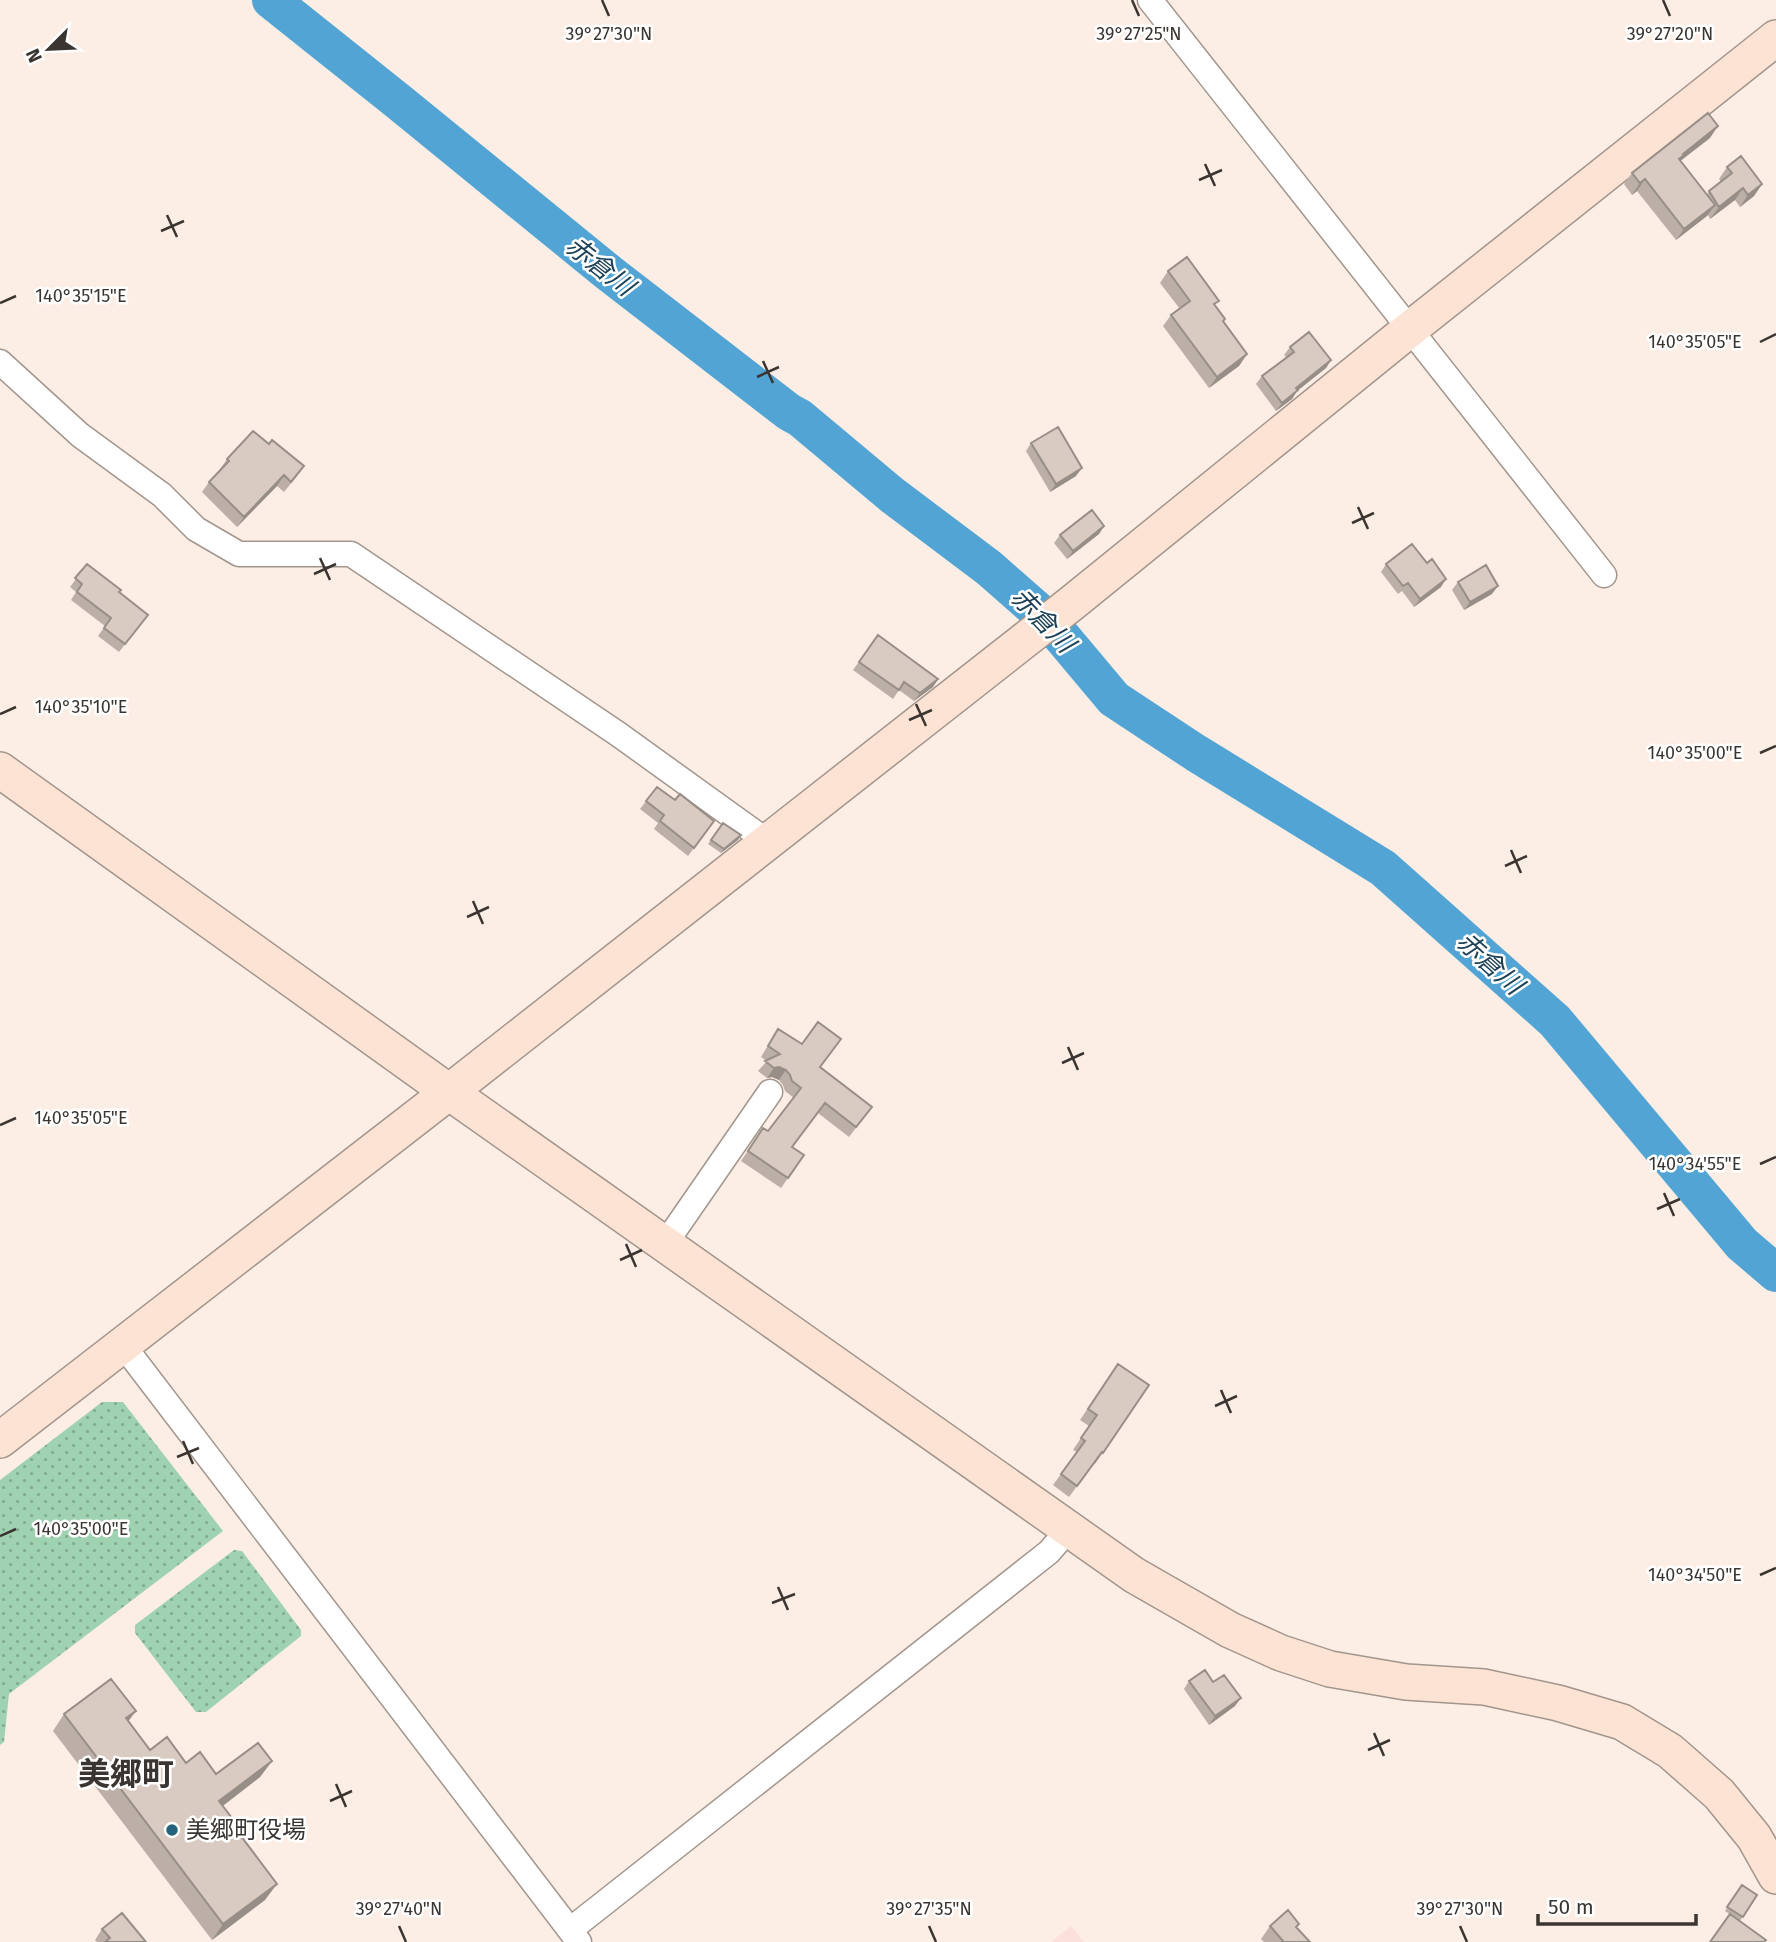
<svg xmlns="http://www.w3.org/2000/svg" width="1776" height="1942" viewBox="0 0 1776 1942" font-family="'Fira Sans','Noto Sans JP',sans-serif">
<defs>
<pattern id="grass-dots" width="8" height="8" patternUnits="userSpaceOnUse" patternTransform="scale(1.75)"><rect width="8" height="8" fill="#9ed2b0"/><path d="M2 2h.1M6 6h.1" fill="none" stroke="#82ab90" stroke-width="1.8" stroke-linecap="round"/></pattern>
</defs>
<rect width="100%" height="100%" fill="#fdeee5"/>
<path fill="#fbe1d9" d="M1071,1926L1084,1942H1051Z"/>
<path fill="url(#grass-dots)" d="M102,1402H123L223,1531L9,1694L4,1742L0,1745V1480Z
M234,1550L242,1551L301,1630V1636L206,1712H196L135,1633V1625Z"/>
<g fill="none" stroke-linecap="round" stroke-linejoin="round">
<path stroke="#51a4d4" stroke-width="38" d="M271,0L399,102L609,273L789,412L800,418L892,495L989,568L1046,618L1114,699L1196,753L1383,868L1555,1021L1742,1244L1776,1273"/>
<g stroke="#a2958c" stroke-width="27">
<path id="street" d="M1150,0L1604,575
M0,362L80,435L162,495L196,529L239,554H351L618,734L768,842
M665,1244L770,1092
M123,1345L579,1942
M570,1930L1049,1552L1069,1529"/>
</g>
<g stroke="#a2958c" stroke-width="38">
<path id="secondary" d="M0,770L449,1092L1134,1575L1230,1630L1281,1653L1330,1669L1406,1682L1484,1687L1558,1703L1622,1722L1670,1751L1719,1794L1754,1837L1776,1876
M0,1440L449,1092L1072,603L1410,329L1776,38"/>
</g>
<use href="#street" stroke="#fff" stroke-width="24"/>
<use href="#secondary" stroke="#fde3d3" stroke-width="35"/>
</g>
<path fill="#bbafa7" d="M1710,138L1680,161L1707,194L1709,191L1721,182L1719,179L1727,167L1762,184L1754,196L1740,207L1735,200L1710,219L1708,215L1676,240L1637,191L1632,195L1624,184L1632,173Z
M1168,271L1215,305L1223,322L1247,354L1239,366L1209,388L1163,326L1171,315L1180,309L1160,283Z
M1290,347L1331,360L1326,368L1297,391L1292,399L1276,411L1256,384L1262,376L1286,357L1284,355Z
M1031,443L1076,476L1050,492L1026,451Z
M227,459L297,476L284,492L277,486L237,527L202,492L209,482L220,470V469Z
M1104,526L1099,534L1067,559L1054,543L1060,535Z
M1427,563L1441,587L1414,607L1402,591L1398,594L1381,572L1386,564Z
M87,564L119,592L142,623L119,652L98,636L105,626L71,600L76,592L70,587Z
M1458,582L1492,594L1464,610L1452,590Z
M878,635L938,679L933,687L914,701L899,690L893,699L853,670Z
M657,787L675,800L714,821L688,856L654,829L658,823L640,809Z
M723,823L741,835L738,840L721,853L708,844Z
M778,1029L821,1068L872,1107L849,1137L818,1113L792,1147L804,1155L781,1188L741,1161L763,1128L768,1131L794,1098L785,1091L783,1085L779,1080L772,1077L767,1078L758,1071L767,1061L761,1057Z
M1118,1364L1149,1385L1095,1464L1094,1463L1069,1497L1053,1485L1077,1452L1073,1450L1089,1426L1080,1420Z
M1189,1681L1213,1682L1235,1706L1209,1725L1184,1689Z
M64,1714L128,1721L150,1750L216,1774L272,1761L260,1777L223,1806L236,1829L265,1900L212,1940L53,1731Z
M1742,1885L1757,1895L1740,1921L1725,1911Z
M1270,1926L1297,1928L1310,1942H1264L1261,1939Z
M102,1929L146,1942H97L95,1940Z"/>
<path fill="#988e88" d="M1718,126L1710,138L1679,162L1676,167L1683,154Z
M1645,179L1637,191L1632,195L1640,183Z
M1762,184L1754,196L1740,207L1748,195Z
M1743,188L1735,200L1710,219L1719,207Z
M1715,205L1707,216L1676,240L1684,229Z
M1247,354L1239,366L1209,388L1217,377Z
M1331,360L1326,368L1297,391L1292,399L1276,411L1282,403L1296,388Z
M1082,468L1076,476L1050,492L1056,484Z
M284,475L277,486L237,527L244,517Z
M1104,526L1099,534L1067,559L1073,551Z
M1446,579L1441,587L1414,607L1420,599Z
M1498,586L1492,594L1464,610L1470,602Z
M938,679L933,687L914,701L920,693Z
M741,835L738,840L721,853L724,849Z
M779,1067L786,1070L779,1080L772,1077L767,1078L774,1068Z
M1241,1698L1235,1706L1209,1725L1215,1716Z
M136,1711L124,1727L126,1718Z
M272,1761L260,1777L208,1817L219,1801Z
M277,1884L265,1900L212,1940L223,1924Z"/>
<path fill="#d9cbc2" stroke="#988e88" stroke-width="2" d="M1708,113L1718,126L1683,154L1684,155L1679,159L1715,205L1684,229L1645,179L1640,183L1632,173Z
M1741,156L1762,184L1748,195L1743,188L1719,207L1709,191L1732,173L1727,167Z
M1187,257L1219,301L1214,304L1225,319L1223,321L1247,354L1217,377L1171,315L1190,301L1168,271Z
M1309,332L1331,360L1296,388L1298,390L1282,403L1262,376L1294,352L1290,347Z
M1058,427L1082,468L1056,484L1031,443Z
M253,431L269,444L272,440L304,466L291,482L284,475L244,517L209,482L229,461L227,459Z
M1092,510L1104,526L1073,551L1060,535Z
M1412,544L1427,563L1432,559L1446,579L1420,599L1408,583L1403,586L1386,564Z
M87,564L121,590L119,592L148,615L125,644L104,628L111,618L77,592L82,584L75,578Z
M1486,565L1498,586L1470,602L1458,582Z
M878,635L938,679L920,693L904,682L899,690L859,662Z
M657,787L675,800L680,794L714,821L694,848L660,821L664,815L646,801Z
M723,823L741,835L724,849L711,840Z
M818,1022L841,1039L820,1067L872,1107L856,1127L825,1103L792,1147L804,1155L788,1178L748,1151L763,1128L768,1131L801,1088L792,1081L790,1075L786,1070L779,1067L774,1068L765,1061L780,1054L768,1046L778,1029L802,1044Z
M1118,1364L1149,1385L1103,1453L1102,1452L1077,1486L1061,1474L1085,1441L1081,1438L1097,1415L1088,1409Z
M1205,1670L1213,1682L1224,1675L1241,1698L1215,1716L1189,1681Z
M111,1679L136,1711L126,1718L150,1750L167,1737L186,1763L200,1752L216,1774L258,1743L272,1761L219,1801L238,1826L235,1828L277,1884L223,1924L64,1714Z
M1742,1885L1757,1895L1743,1917L1727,1907Z
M1288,1910L1299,1924L1296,1927L1310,1942H1282L1283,1941L1270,1926Z
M122,1913L146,1942H105L110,1938L102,1929Z
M1730,1914L1766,1940L1764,1942H1710Z"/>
<path fill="none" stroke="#3b3531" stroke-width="2.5" d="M602,0L609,16M1132,0L1139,16M1663,0L1670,16M1205,164L1215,186M1199,180L1222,170M167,215L177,237M161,231L184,221M0,303L16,296M1760,342L1776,334M763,361L773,383M757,377L779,367M1358,507L1368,529M1352,523L1374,513M320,558L330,580M314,574L336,564M916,704L926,726M0,714L16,707M909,720L932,710M1760,753L1776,746M1511,850L1521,873M1505,866L1527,856M473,901L483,924M467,917L489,907M1068,1047L1078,1070M1062,1063L1084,1053M0,1125L16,1118M1760,1164L1776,1157M1664,1193L1674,1216M1657,1209L1680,1199M626,1244L636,1267M620,1260L642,1250M1221,1390L1231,1413M1215,1406L1237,1396M183,1441L193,1464M177,1457L199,1448M0,1536L16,1529M1760,1575L1776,1568M778,1587L788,1610M772,1603L795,1594M1374,1733L1384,1756M1368,1750L1390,1740M336,1784L346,1807M330,1801L352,1791M399,1926L406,1942M929,1926L936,1942M1460,1926L1467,1942"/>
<circle fill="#26637a" stroke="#fff" stroke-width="2.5" cx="172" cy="1830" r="7"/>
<g text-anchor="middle" stroke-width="5" stroke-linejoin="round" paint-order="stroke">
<g font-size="24" fill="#3b3531" stroke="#fff" text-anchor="start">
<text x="186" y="1838">美郷町役場</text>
</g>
<g font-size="26" font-style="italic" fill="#1d4156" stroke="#fff">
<text transform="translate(600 266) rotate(38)" y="9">赤倉川</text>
<text transform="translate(1043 620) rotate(46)" y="9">赤倉川</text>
<text transform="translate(1490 963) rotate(42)" y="9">赤倉川</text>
</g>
<g font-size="32" font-weight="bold" fill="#3b3531" stroke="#fff">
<text x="126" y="1785">美郷町</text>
</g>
</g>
<g font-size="18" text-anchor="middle" fill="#3b3531" stroke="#fff" stroke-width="5" stroke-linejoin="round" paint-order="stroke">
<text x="609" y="40">39°27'30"N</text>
<text x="1670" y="40">39°27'20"N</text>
<text x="1139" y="40">39°27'25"N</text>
<text x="81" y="302">140°35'15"E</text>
<text x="1695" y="348">140°35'05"E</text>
<text x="81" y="713">140°35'10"E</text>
<text x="1695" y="759">140°35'00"E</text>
<text x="81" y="1124">140°35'05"E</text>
<text x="1695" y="1170">140°34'55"E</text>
<text x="81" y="1535">140°35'00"E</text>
<text x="1695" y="1581">140°34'50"E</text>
<text x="399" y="1915">39°27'40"N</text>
<text x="929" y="1915">39°27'35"N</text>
<text x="1460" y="1915">39°27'30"N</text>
</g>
<g transform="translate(49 49) rotate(246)" stroke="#ffffff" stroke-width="5" paint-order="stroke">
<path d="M0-5L12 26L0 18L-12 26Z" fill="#3b3531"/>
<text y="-10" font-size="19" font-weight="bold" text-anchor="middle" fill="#3b3531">N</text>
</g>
<path d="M1538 1914v10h158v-10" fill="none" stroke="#3b3531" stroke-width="3.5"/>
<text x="1548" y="1914" font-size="21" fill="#3b3531" stroke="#ffffff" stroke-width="5" paint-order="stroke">50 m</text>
</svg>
